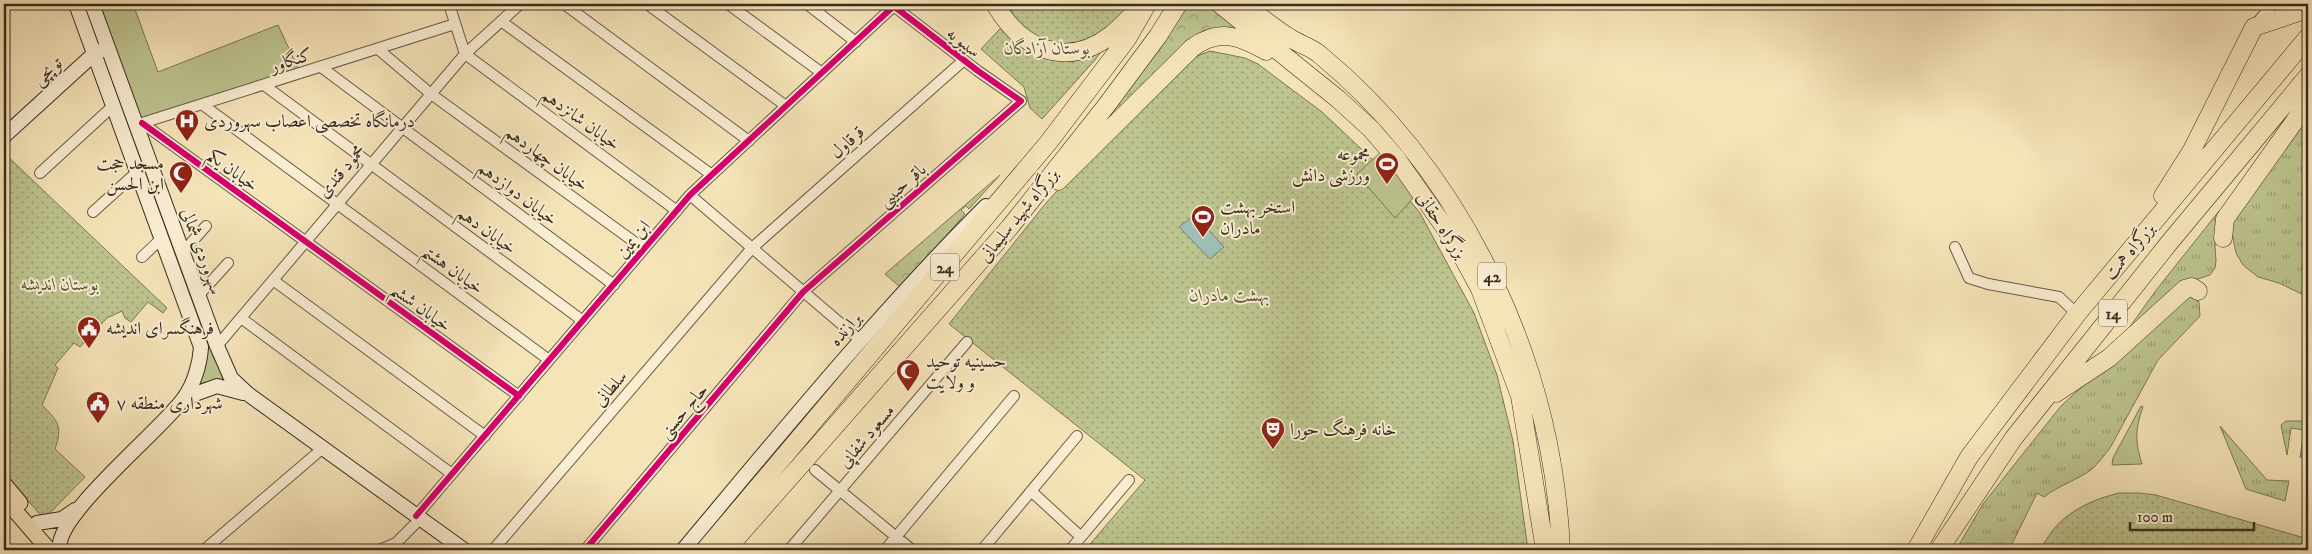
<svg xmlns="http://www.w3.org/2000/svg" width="2312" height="554" viewBox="0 0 2312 554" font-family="'IM FELL DW Pica',Amiri,serif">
<defs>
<pattern id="grass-tufts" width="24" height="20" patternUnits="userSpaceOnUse" patternTransform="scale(1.25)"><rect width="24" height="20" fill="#bdc48f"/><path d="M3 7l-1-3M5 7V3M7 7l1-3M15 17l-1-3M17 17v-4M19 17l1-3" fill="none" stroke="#9b9f74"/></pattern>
<pattern id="forest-crowns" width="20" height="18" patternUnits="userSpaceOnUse" patternTransform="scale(1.25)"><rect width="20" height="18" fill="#bdc48f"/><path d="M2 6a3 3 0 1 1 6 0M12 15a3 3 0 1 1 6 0" fill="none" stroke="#9b9f74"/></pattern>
<pattern id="park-dots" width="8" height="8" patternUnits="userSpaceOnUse" patternTransform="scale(1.25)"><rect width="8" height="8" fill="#bdc48f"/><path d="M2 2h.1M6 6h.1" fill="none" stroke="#9b9f74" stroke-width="1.8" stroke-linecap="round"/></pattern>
</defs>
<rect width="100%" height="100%" fill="#f6e4b9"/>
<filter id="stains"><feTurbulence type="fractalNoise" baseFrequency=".004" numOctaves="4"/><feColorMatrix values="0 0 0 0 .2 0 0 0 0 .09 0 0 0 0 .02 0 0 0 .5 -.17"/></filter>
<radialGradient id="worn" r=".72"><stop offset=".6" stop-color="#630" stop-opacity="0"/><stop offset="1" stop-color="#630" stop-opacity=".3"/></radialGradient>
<path fill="url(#grass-tufts)" stroke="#7b7856" d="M2301,122L2308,125V297L2279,283L2258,277L2243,265L2236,253L2232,233L2234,209Z
M2219,211L2215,246L2216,261L2215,268L2210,275L2192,281L2113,350L2157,289Z
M2190,295L2199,302L2200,316L2158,360L2110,448C2104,455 2099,463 2092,469C2078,480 2059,485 2044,497L2037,493L2010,548L2005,547L2002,550H1956L1983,504L2061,406L2111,360Z
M210,344L223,379L197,384Z
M2286,421H2301L2308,423V447L2300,458L2304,430L2291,428L2287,455L2281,425Z
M2220,426L2267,480L2289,481L2285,501L2246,489Z"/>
<path fill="url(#forest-crowns)" stroke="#7b7856" d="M1186,4H1213L1265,47L1227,31L1076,150Z
M1000,175L969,209L966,206L961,210L965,214L901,288L885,274Z"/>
<path fill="url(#park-dots)" stroke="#7b7856" d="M1008,4H1135L1095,60L1042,119L1030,108L1024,87L981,49L1013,15Z
M1210,51L1245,58L1258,64L1322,112L1388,174L1420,213L1474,313L1497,375L1513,441L1528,550H1085L1145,480L949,324L1046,203L1089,156L1184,61Z
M4,153L167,308L163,313L148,302L131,322L125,318L122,311L107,318L80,347L74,343L55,365L58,368L42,405C58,421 63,426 55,449L85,477L44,519L4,473Z
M2119,493H2138L2156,495L2308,539V550H2041C2055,517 2086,501 2119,493Z"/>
<path fill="#bdc48f" stroke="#7b7856" d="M100,4H133L158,72L278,25L298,68L139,119Z
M1382,151L1415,196L1395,218L1357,174Z
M2141,406L2143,407C2135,428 2135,443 2142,464L2112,465L2113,458Z"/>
<path fill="#9ebeb6" stroke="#768479" d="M1195,215L1224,247L1210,259L1179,227Z"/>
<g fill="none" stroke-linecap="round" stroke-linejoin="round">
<g stroke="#685a45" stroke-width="12">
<path id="street" d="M449,4L465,54
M564,4L749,141
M647,4L786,106
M728,4L822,73
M807,4L856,42
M501,21L712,175
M2256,24L2273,4
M378,49L431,94L644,249
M465,54L677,211
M321,67L614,285
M264,85L583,321
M203,105L549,360
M142,123L519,396
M139,124L455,24
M40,173L113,106
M690,195L860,340
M93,212L137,172
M1955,247L1969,278L1988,284L2059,297L2077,314
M183,252L206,226
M142,257L161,239
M273,280L485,436
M198,296L228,263
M241,318L452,474
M217,346L465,54L520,4
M815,470L912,550
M1031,491L1081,537
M416,516L690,195L896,4
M204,550L323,448
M379,550L396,543L420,519
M493,550L752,248L964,60
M585,550L803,292L1021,101L978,71L891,4
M789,550L967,342
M885,550L1014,396
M982,550L1077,436
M1070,550L1129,480"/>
</g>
<g stroke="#392c1e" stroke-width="16">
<path id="secondary" d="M92,4L217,346L231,378L248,394L464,550
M4,136L94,54L100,51
M184,398L217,386L243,393
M37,523L62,519L75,510
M60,550C52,517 163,429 184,398C194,384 200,364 201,347L76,4
M683,550C781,433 878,314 986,206"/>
</g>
<g stroke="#392c1e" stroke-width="17">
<path id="primary" d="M4,484L20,503
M4,498L49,550"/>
</g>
<g stroke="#392c1e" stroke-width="19">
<path id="highway" d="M995,4C1020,48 1066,70 1111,35C1120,28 1128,19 1136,11
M1220,4L1338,99L1371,129L1396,158L1453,239L1480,289L1520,396L1545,550
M1244,4C1259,16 1274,28 1290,38C1299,44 1311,47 1319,54C1465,174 1553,363 1561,550
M1058,181L1192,48C1219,28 1239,36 1266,51
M2163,196L2192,150L2254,27L2302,11L2308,4
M2223,238L2225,219L2299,115L2303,101L2300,85
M2056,393L2109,358L2185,289L2192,287L2198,291
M705,550L1048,143L1127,39L1147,4
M726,550L1010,227L1106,106L1158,36L1178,4
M1916,550L1969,457L2077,314L2308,37
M1939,550L2013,439L2169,243L2308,76"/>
</g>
<use href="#street" stroke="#f9edd2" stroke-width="10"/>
<use href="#secondary" stroke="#f9edd2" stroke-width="14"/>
<use href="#primary" stroke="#f6e4b9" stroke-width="15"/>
<use href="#highway" stroke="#f6e4b9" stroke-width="18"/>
<g stroke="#f9edd2" stroke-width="9">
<path id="cycleway" d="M142,123L519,396
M416,516L690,195L896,4
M585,550L803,292L1021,101L978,71L891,4"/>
</g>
<use href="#cycleway" stroke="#d6006c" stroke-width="6"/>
</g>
<defs>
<g id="hospital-pin" transform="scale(1.25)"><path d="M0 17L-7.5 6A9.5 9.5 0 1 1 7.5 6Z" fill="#8f2418" stroke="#f9edd2"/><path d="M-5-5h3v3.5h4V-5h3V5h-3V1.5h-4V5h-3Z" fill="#fff"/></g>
<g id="stadium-pin" transform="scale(1.25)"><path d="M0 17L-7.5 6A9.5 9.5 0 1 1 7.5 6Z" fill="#8f2418" stroke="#f9edd2"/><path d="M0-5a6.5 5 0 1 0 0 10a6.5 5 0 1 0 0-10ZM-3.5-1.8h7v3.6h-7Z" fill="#fff"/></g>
<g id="mosque-pin" transform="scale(1.25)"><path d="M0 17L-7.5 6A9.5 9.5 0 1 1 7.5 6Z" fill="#8f2418" stroke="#f9edd2"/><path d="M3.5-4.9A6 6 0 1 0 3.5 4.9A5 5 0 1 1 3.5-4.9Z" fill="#fff"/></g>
<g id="civic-pin" transform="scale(1.25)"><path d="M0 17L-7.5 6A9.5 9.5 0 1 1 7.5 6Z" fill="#8f2418" stroke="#f9edd2"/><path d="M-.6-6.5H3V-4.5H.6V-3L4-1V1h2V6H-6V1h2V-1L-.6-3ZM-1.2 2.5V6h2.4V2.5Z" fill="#fff"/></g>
<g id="theatre-pin" transform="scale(1.25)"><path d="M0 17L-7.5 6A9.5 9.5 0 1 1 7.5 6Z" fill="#8f2418" stroke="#f9edd2"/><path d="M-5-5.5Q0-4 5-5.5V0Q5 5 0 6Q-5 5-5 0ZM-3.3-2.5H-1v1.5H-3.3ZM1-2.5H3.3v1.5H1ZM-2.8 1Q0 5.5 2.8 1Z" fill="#fff"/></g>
</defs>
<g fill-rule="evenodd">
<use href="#hospital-pin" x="187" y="121"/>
<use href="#stadium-pin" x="1387" y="164"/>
<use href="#mosque-pin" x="181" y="173"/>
<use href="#stadium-pin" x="1203" y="217"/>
<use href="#civic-pin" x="89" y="328"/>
<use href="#mosque-pin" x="908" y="371"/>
<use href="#civic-pin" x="98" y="403"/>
<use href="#theatre-pin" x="1273" y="429"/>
</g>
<g text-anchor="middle" stroke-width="4" stroke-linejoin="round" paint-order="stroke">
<g fill="#f9edd2" stroke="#736654" stroke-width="1">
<rect x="931" y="253.5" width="28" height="27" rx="4"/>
<rect x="1478" y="262.5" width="28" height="27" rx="4"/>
<rect x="2099" y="299.5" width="28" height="27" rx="4"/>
</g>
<g font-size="16" font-weight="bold" fill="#392c1e">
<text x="945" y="273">24</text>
<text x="1492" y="282">42</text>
<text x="2113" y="319">14</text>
</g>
<g font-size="18" fill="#392c1e" stroke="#f9edd2">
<text transform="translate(964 42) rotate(38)" y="6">سیبویه</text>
<text transform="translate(291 60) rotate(-18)" y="6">کنگاور</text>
<text transform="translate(47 71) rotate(-42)" y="6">توپچی</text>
<text transform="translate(581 119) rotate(36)" y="6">خیابان شانزدهم</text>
<text transform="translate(847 142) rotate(-42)" y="6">قرقاول</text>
<text transform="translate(547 158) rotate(36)" y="6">خیابان چهاردهم</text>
<text transform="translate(233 170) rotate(36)" y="6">خیابان یکم</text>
<text transform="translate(341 171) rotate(-50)" y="6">محمود قندی</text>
<text transform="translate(902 185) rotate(-41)" y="6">باقر حبیبی</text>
<text transform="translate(518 193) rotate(37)" y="6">خیابان دوازدهم</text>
<text transform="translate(1018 215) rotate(-51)" y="6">بزرگراه شهید سلیمانی</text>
<text transform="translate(1442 225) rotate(57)" y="6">بزرگراه حقانی</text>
<text transform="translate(487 230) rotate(36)" y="6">خیابان دهم</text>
<text transform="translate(633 239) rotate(-50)" y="6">ابن یمین</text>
<text transform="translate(202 251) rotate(70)" y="6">سهروردی شمالی</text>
<text transform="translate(2129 251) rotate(-50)" y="6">بزرگراه همت</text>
<text transform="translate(453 269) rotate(36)" y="6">خیابان هشتم</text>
<text transform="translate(421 307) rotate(36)" y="6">خیابان ششم</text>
<text transform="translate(845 329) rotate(-49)" y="6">برازنده</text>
<text transform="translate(610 388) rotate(-49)" y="6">سلطانی</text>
<text transform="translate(683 411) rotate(-50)" y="6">حاج حسنی</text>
<text transform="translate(866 436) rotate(-50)" y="6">مسعود شفاپی</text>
</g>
<g font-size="18" font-style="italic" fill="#5a523a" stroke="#f9edd2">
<text x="1047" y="54">بوستان آزادگان</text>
<text x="60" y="290">بوستان اندیشه</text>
<text x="1229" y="301">بهشت مادران</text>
</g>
<g font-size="18" fill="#392c1e" stroke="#f9edd2" text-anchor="start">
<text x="204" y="127">درمانگاه تخصصی اعصاب سهروردی</text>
<text x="1370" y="160" text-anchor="end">مجموعه<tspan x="1370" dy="21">ورزشی دانش</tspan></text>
<text x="164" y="169" text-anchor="end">مسجد حجت<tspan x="164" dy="21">ابن الحسن</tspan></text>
<text x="1220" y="213">استخر بهشت<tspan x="1220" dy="21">مادران</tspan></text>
<text x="106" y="334">فرهنگسرای اندیشه</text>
<text x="926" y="367">حسینیه توحید<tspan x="926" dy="21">و ولایت</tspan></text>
<text x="116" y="409">شهرداری منطقه ۷</text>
<text x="1290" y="435">خانه فرهنگ حورا</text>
</g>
</g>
<rect width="2312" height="554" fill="none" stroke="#f6e4b9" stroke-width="20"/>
<rect x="5" y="5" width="2302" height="544" fill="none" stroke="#392c1e" stroke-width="2.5"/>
<rect x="10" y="10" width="2292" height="534" fill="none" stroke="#392c1e"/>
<path d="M2130 522v8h124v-8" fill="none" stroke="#392c1e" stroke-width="2.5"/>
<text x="2137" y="522" font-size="15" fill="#392c1e" stroke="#f9edd2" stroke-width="4" paint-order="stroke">100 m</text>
<rect width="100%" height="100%" filter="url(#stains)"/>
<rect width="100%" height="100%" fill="url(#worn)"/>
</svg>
